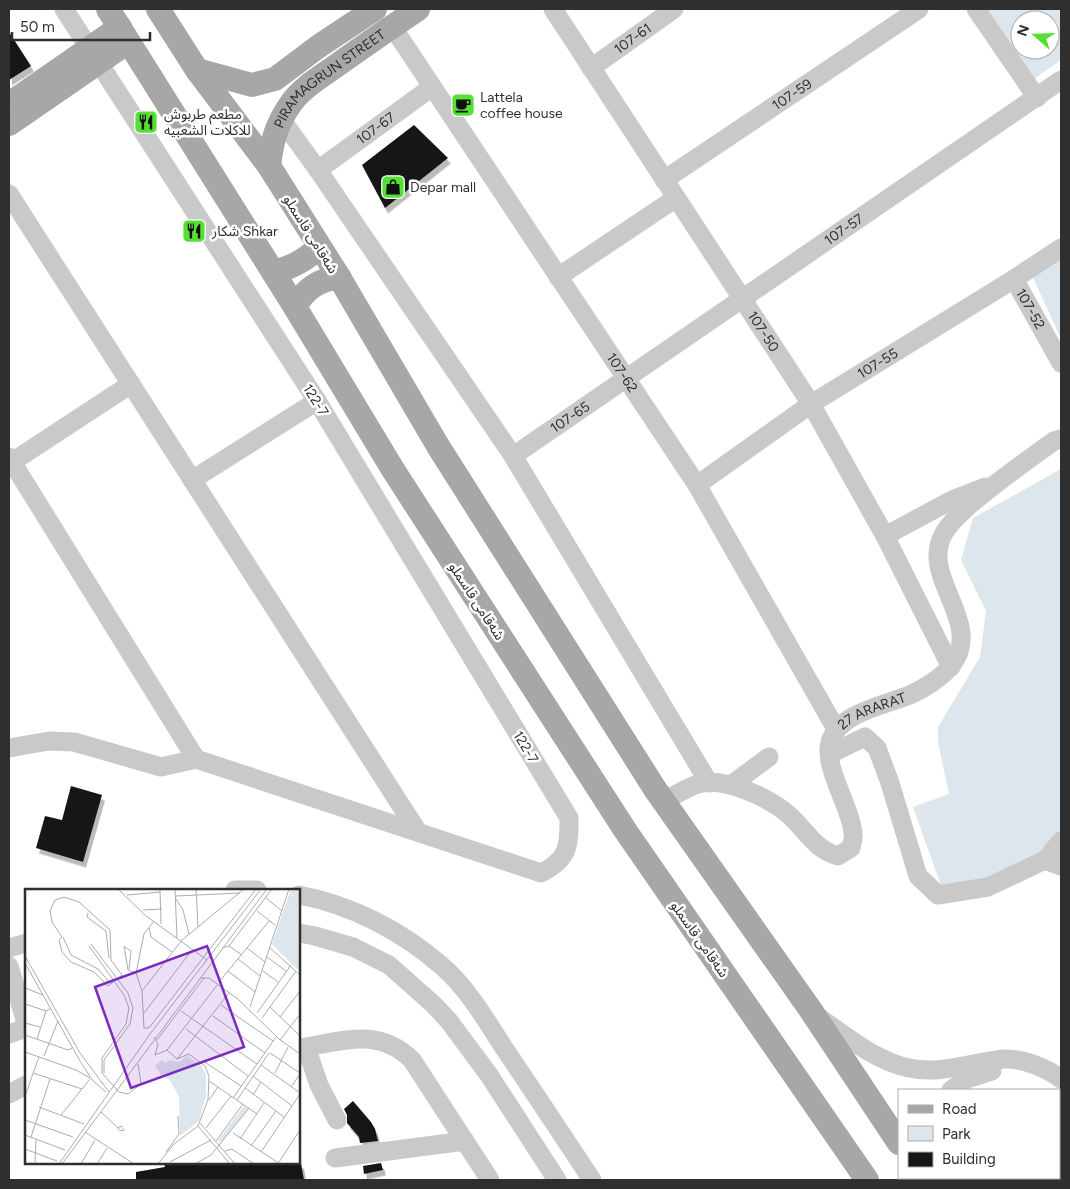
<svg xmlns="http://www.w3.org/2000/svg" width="1070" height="1189" viewBox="0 0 1070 1189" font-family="Figtree,'Noto Sans Arabic',sans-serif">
<defs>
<filter id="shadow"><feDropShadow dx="3" dy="5.5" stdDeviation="0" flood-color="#0004"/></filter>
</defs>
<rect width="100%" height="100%" fill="#fff"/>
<path fill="#dde6ec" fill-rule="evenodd" d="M987,9H1061V60L1035,78ZM1020,20H1050V50H1020Z
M1061,255V339L1031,273Z
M1061,469V858L1048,870L944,894L913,807L949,794L938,742V727L980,657L986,611L961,560L973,518Z"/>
<path fill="#161616" filter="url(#shadow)" d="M9,32L31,66L9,80Z
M414,125L448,158L385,208L362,165Z
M71,786L102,795L83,862L36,848L45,816L62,820Z
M353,1101L371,1122L375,1129L378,1141L360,1143L359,1137L347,1123V1115L344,1109Z
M164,1163H231L232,1165L248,1163H301L304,1180H136V1172L165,1167Z
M381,1163L383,1170L364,1174L363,1166Z"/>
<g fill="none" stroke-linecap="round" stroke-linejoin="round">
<g stroke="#c9c9c9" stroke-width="19">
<path id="s1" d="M553,9L811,404L885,536L951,667"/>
<path d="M976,9L1037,98"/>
<path id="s2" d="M392,26L697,485L836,729"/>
<path id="s3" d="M591,68L674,9"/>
<path d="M281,119L318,170L513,456L709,783"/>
<path id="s4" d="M318,170L432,87"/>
<path id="s5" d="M664,180L919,9"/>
<path d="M9,194L418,832"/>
<path d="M558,277L676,198"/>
<path id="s6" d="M1014,279L1061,363"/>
<path id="s7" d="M513,456L1061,80"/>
<path d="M9,457L196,759L541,873C569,859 569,846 569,818L317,401L64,9"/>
<path d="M12,462L131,384"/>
<path d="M192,480L317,401"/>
<path id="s8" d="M697,485L811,404L1014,279L1061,248"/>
<path d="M885,536L952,500L985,487"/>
<path d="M9,748L49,741L74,742L161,767L196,759"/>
<path d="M830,754L865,737L877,748L890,783L918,876L938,895L988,887L1045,860L1061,866"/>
<path d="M731,785L769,757"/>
<path id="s9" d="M664,801C674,796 686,788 698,784C723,776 770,798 789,815C806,830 814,849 838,856L851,848C852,844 854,838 853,833C851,807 823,767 830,742C839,712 887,705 912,694C925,688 942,677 951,666C986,623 918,577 944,533C951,521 962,512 972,503C998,481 1026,461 1054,441L1061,439"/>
<path d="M1045,860L1061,841"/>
<path d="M235,890H257"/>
<path d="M299,895C352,905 402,931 443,967C468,989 486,1020 504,1048C534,1092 563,1136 592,1180"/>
<path d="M299,933L315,936L353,947L389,965L433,1004L449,1021L489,1075L557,1180"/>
<path d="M9,948L26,943"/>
<path d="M9,966L26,1023"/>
<path d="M817,1016C845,1035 875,1061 909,1068C942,1075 972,1062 1004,1059C1022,1058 1047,1068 1061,1079"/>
<path d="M9,1034L26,1028"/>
<path d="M306,1047L319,1085L337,1120"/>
<path d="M299,1048C342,1042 377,1026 412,1060L490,1180"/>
<path d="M951,1090L967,1079L992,1071"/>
<path d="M9,1094L26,1085"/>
<path d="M335,1158L465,1141"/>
<path d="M937,1178L938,1180"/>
</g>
<g stroke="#a7a7a7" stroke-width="24">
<path d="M108,9L295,307L392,468L625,830L867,1180"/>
<path d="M158,9L197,70L269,166L339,277L438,446L655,789L812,1012L899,1143"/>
<path d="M197,70L252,85L275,79L319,46L375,9"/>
<path d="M9,104L120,27"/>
<path d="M9,124L128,42"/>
<path id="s10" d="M269,166C272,141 276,124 292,102C302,88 319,78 333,68C361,48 390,28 418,9"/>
<path d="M273,272C291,268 306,260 319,247"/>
<path d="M295,307C305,289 318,280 339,277"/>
<path d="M921,1178L923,1180"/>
</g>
</g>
<defs>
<g id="cafe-square" transform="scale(1.25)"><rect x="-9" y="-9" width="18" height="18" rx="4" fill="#56e036" stroke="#fff"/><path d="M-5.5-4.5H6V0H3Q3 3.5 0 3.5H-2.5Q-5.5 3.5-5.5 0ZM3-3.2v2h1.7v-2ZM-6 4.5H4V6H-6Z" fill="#111"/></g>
<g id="restaurant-square" transform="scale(1.25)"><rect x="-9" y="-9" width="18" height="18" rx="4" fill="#56e036" stroke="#fff"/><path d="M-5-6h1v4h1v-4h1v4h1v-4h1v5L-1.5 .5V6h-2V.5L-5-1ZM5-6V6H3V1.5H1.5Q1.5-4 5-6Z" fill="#111"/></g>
<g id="shop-square" transform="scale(1.25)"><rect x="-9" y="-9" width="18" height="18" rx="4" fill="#56e036" stroke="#fff"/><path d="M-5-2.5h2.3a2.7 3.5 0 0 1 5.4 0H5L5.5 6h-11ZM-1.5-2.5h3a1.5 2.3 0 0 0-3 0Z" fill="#111"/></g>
</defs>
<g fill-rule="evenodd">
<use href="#cafe-square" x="463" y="105"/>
<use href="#restaurant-square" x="146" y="122"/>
<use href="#shop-square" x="393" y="187"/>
<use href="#restaurant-square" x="194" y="231"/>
</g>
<g text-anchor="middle" stroke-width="5" stroke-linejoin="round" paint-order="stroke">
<g font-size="14" fill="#2f2f2f" stroke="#fff">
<text dy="5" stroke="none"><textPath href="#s3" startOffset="51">107-61</textPath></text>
<text dy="5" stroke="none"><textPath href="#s10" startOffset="112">PIRAMAGRUN STREET</textPath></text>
<text dy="5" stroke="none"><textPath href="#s5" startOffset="154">107-59</textPath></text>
<text dy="5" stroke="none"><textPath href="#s4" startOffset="71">107-67</textPath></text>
<text dy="5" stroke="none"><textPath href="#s7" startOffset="401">107-57</textPath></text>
<text transform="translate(311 234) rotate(58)" y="5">شەقامی قاسملو</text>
<text dy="5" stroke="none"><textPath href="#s6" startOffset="34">107-52</textPath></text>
<text dy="5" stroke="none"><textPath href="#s1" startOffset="385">107-50</textPath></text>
<text dy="5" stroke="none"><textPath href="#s8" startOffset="218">107-55</textPath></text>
<text dy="5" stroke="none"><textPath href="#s2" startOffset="416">107-62</textPath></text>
<text transform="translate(316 400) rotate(58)" y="5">122-7</text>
<text dy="5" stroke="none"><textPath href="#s7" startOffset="69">107-65</textPath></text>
<text transform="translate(477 601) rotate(57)" y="5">شەقامی قاسملو</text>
<text dy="5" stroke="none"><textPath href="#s9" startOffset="382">27 ARARAT</textPath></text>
<text transform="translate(526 747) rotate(59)" y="5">122-7</text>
<text transform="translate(700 939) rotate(55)" y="5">شەقامی قاسملو</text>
</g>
<g font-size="14" fill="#2f2f2f" stroke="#fff" text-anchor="start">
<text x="480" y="102">Lattela<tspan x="480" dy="16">coffee house</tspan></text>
<text x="164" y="119">مطعم طربوش<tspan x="164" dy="16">للاكلات الشعبيه</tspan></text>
<text x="410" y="192">Depar mall</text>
<text x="212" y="236">شکار Shkar</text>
</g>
</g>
<g transform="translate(25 889)">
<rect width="275" height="275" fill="#fff"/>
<path d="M266,0H275V83L247,55ZM162,167L176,176L181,185V207L174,232L155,247L154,208L145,191L136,186L130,177L137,171L140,174L145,171L154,173ZM219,217L223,220L196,254L193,251Z" fill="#dde6ec"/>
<path fill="none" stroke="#acacac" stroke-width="1" d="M93,0L121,27L182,71M135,0L136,35M150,0L152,49M171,0L173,38M219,0L157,51L117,102L119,139H124L231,0M102,6L135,3M151,7L215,4M39,8L54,13L85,41L86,71L97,86L83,97L69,83L46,73L37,63L34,51L37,48L27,33L25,22L30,11ZM241,9L257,22M151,10L158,21L164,45M118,21L137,20M232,22L250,36M63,24L62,28L81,42L84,69M124,39L126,48L147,63M38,48L46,66L73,80L86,95M66,55L103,104L108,119L105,135L79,171V184M64,57L99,106L104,119L101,135L77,169V184L94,203L103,205L116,195L113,175M99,57L103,81L111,84L117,102M204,57L217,66M100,58L106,62L104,80M244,58L275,86M197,59L204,57L247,0M222,59L240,73M0,67L55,164L84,203M242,68L261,82M213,70L235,87M0,74L55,172L68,192L81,203M203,82L230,103M238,82L253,93M111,84L119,45L129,32M175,89H184L214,111L254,150L275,165M194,93L244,32M0,99L18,106M0,115L21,122M196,116L248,152M225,118L264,0M245,118L275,147M156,122L232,175M119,124L167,61M232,124L266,76M188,127L240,164M255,128L275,102M237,129L271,82M0,134L15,138M161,140L223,187M0,146L43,161L47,159M129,148L133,155L130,166L142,161L152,170M12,150L21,122L25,120M132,151L179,89M255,151L275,125M142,161L193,95M0,163L51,181L65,189M245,164L275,184M19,167L33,132M152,170L204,104M178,172L216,197M236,176L275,204M8,184L57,200M250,184L263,158M228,187L267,217M184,192L232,225M266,198L275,185M220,199L259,228M228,206L236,193M0,207L14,168M208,209L251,148M184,211L193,198M212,211L244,164M14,218L59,235M76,223L96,242L99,241L96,237L93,239M36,226L65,190M0,231L48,248M175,234L210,275M173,237L205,275M181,239L206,207M60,243L109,275M208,244L255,275M0,246L40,261M6,248L25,190M215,250L239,214M191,252L218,215M226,257L251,222M0,260L32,272M200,262L207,260L229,275M141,263L154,245L153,227M236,263L275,205M145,273L186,251M254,273L275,241M10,275L11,250M34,275L125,145L236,0M37,275L242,0M56,275L70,251M72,275L82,259M133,275L149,255L173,237L183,211L184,187L180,177L164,165L152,170M170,275L186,266L224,219"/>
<path fill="#7b2cbf" fill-opacity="0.15" stroke="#7b2cbf" stroke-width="2.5" d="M182,57L219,158L106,199L70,98Z"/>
<rect width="275" height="275" fill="none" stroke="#2f2f2f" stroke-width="2.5"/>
</g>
<rect width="1070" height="1189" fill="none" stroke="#2f2f2f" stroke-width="20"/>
<rect x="898" y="1089" width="162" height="90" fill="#ffffff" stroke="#acacac"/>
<rect x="908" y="1105" width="25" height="8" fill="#a7a7a7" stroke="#acacac"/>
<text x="942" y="1114" font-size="15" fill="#2f2f2f">Road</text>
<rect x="908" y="1126" width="25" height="15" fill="#dde6ec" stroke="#acacac"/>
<text x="942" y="1139" font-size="15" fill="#2f2f2f">Park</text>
<rect x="908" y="1152" width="25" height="15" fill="#161616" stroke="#acacac"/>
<text x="942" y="1164" font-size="15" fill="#2f2f2f">Building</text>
<g transform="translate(1035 35) rotate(290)"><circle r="24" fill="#ffffff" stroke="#acacac"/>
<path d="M0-4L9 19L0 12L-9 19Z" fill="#56e036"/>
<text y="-8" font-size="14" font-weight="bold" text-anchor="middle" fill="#2f2f2f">N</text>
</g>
<path d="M12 32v8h138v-8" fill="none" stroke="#2f2f2f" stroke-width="2.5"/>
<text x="20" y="32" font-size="15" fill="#2f2f2f" stroke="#ffffff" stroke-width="4" paint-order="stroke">50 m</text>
</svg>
